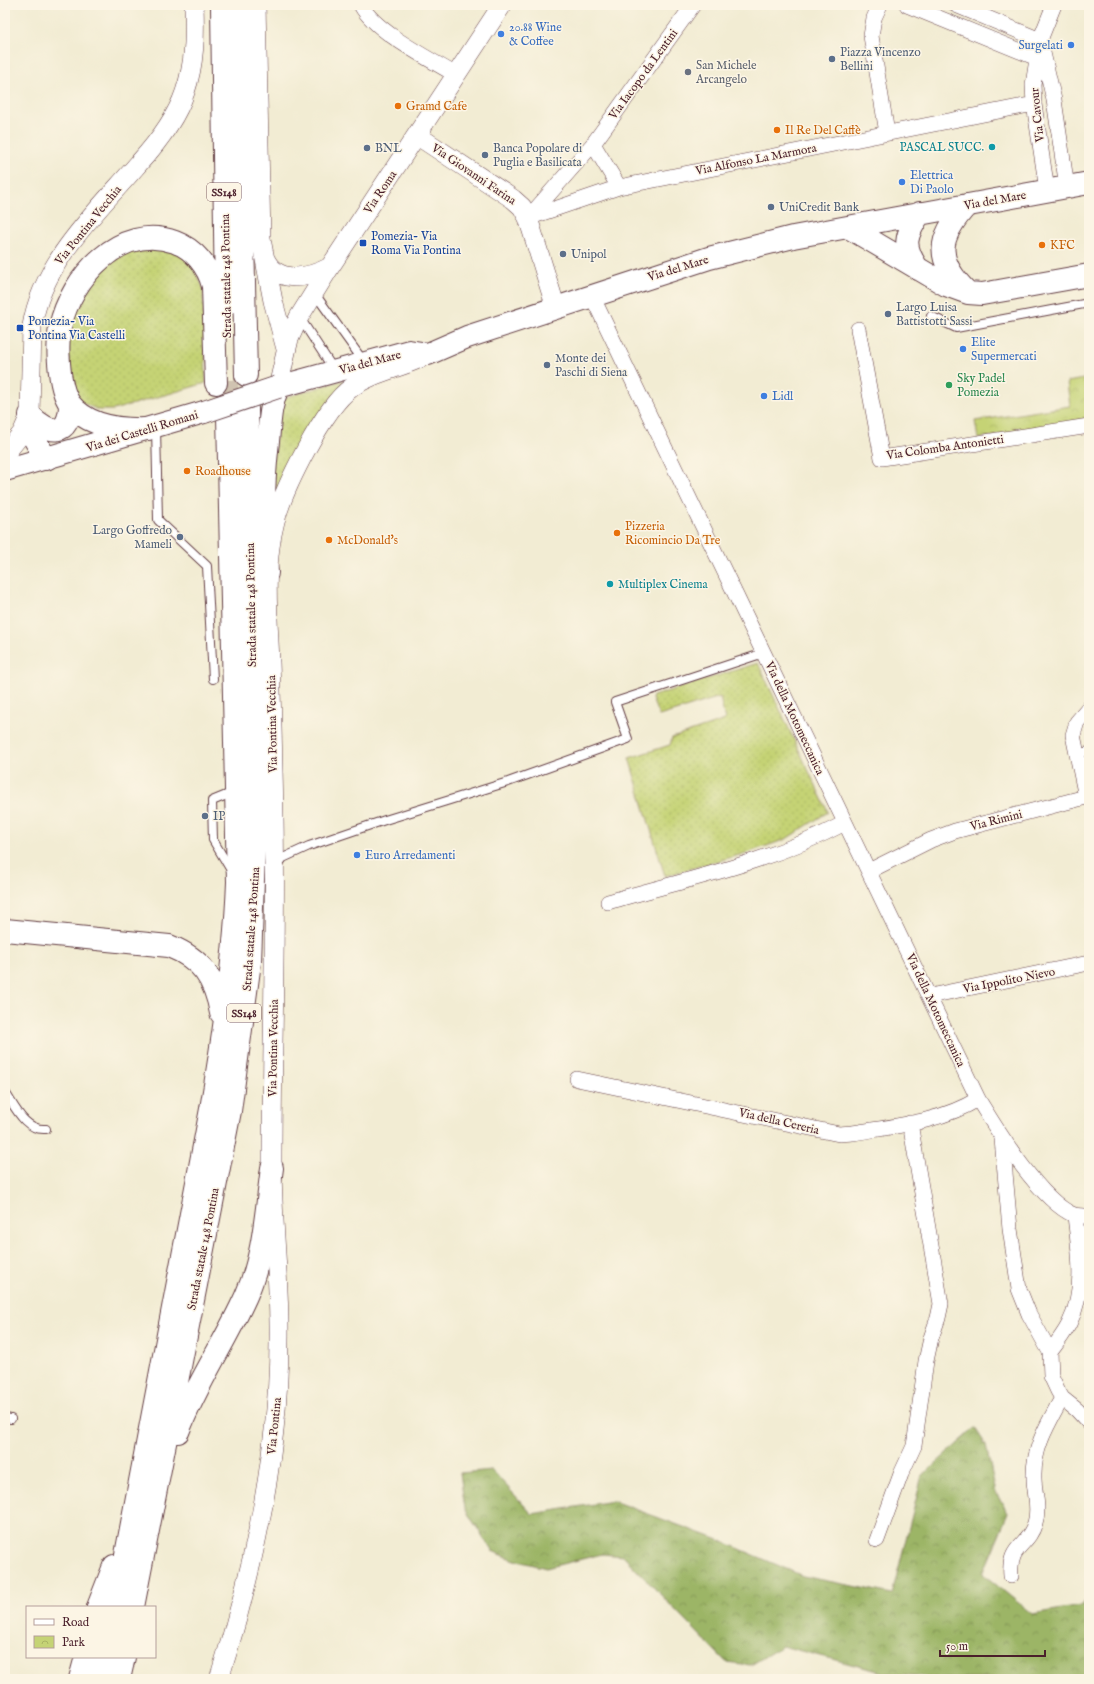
<svg xmlns="http://www.w3.org/2000/svg" width="1094" height="1684" viewBox="0 0 1094 1684" font-family="'IM FELL English',serif">
<defs>
<pattern id="grass-dots" width="8" height="8" patternUnits="userSpaceOnUse"><rect width="8" height="8" fill="#c5d375"/><path d="M2 2h.1M6 6h.1" fill="none" stroke="#abb565" stroke-width="1.8" stroke-linecap="round"/></pattern>
<pattern id="forest-crowns" width="20" height="18" patternUnits="userSpaceOnUse"><rect width="20" height="18" fill="#9cb566"/><path d="M2 6a3 3 0 1 1 6 0M12 15a3 3 0 1 1 6 0" fill="none" stroke="#819354"/></pattern>
<pattern id="park-crowns" width="20" height="18" patternUnits="userSpaceOnUse"><rect width="20" height="18" fill="#c5d375"/><path d="M2 6a3 3 0 1 1 6 0M12 15a3 3 0 1 1 6 0" fill="none" stroke="#abb565"/></pattern>
</defs>
<rect width="100%" height="100%" fill="#fcf5e5"/>
<filter id="ink" filterUnits="userSpaceOnUse"><feTurbulence type="fractalNoise" baseFrequency=".025" numOctaves="2"/><feDisplacementMap in="SourceGraphic" scale="8" xChannelSelector="R" yChannelSelector="G"/><feConvolveMatrix kernelMatrix="1 2 1 2 8 2 1 2 1" color-interpolation-filters="sRGB"/></filter>
<filter id="wash" filterUnits="userSpaceOnUse"><feTurbulence type="fractalNoise" baseFrequency=".012" numOctaves="4" result="noise"/><feDisplacementMap in="SourceGraphic" scale="16" xChannelSelector="R" yChannelSelector="G"/><feGaussianBlur stdDeviation="0.9" result="paint"/><feColorMatrix in="noise" values="0 0 0 0 0 0 0 0 0 0 0 0 0 0 0 0 0 1.4 0 .05"/><feComposite in="paint" operator="in"/></filter>
<g filter="url(#wash)">
<rect width="100%" height="100%" fill="#f2ecd3"/>
<path fill="url(#grass-dots)" stroke="#887950" d="M132,246L175,251L191,263L203,287L206,383L113,410H98L74,399L66,337L85,283Z
M351,378L275,500L270,473L283,398Z
M758,663L828,812L786,839L750,852L665,876L629,758L670,745L672,738L725,720L720,697L659,716L652,699L653,696Z"/>
<path fill="url(#forest-crowns)" stroke="#736a48" d="M975,1428L986,1445L996,1493L1008,1513L983,1574L1032,1614L1081,1606L1089,1597V1679H953L885,1673L782,1646L751,1665L726,1662L623,1556L602,1554L546,1568L515,1560L492,1551L465,1509L460,1473L492,1470L532,1514L613,1501L719,1540L803,1576L892,1594L922,1476Z"/>
<path fill="url(#park-crowns)" stroke="#887950" d="M1089,378V419L978,439L975,421L1070,406L1067,382Z"/>
</g>
<g filter="url(#ink)">
<g fill="none" stroke-linecap="round" stroke-linejoin="round">
<path stroke="#d0c3b1" stroke-width="22" stroke-dasharray="22 11" stroke-linecap="butt" d="M227,380L228,415"/>
<g stroke="#633e44" stroke-width="10">
<path id="service" d="M315,294L364,362
M931,316L956,328L1089,303
M300,318L334,370
M156,427L158,520L207,566L213,679
M1076,754L1089,751
M278,865L283,858L309,846L385,820L508,782L628,739L615,702L764,653
M232,872L213,840L212,801L234,792
M5,1092C15,1107 25,1131 46,1129
M5,1418L11,1419"/>
</g>
<g stroke="#633e44" stroke-width="16">
<path id="minor" d="M361,5C375,32 430,59 456,75
M880,5L874,18L871,36L887,133
M907,5L1037,58
M956,5L1040,40L1054,100L1067,187
M593,144L619,187
M1047,190L1034,104L1033,85L1040,40L1054,5
M529,217L593,144L693,5
M528,218L619,187L1034,104
M592,296L978,1099C997,1130 1040,1201 1074,1215C1078,1216 1084,1216 1089,1216
M858,329L882,458L1089,426
M869,871L931,840L955,831L1086,797L1073,735L1077,722L1089,708
M608,902C688,879 771,862 845,823
M930,996L1089,963
M577,1079L839,1134L853,1133C895,1126 941,1122 978,1099
M1002,1139L1010,1229L1019,1289L1029,1314L1050,1352L1051,1376L1058,1391L1062,1398L1077,1410L1089,1423
M1050,1352C1057,1343 1064,1334 1069,1324C1086,1291 1079,1251 1075,1216
M877,1540L901,1474L914,1446L926,1361L931,1338L938,1318L941,1304L910,1123
M1011,1576C1008,1545 1028,1547 1035,1523C1040,1508 1034,1492 1034,1478C1033,1447 1048,1424 1062,1398"/>
</g>
<g stroke="#633e44" stroke-width="20">
<path id="tertiary" d="M256,5L261,239L273,301L286,349
M418,136L513,199L522,207L528,218L556,308
M264,256C275,285 307,279 330,267
M278,387L289,339L299,317L330,267L502,5
M5,454L22,433L30,415L32,326C43,260 97,212 139,163C158,142 176,119 185,92C195,63 195,35 194,5
M219,1679C254,1569 279,1455 279,1340C280,1281 272,1222 272,1163C272,1048 276,933 274,817C273,765 272,714 270,662C268,615 263,567 275,521C284,488 324,407 351,388C374,371 404,368 428,354"/>
</g>
<g stroke="#633e44" stroke-width="24">
<path id="secondary" d="M967,205C937,238 934,260 968,293
M848,227L946,285L968,293L982,294L1089,275
M918,269C902,245 905,237 920,213
M5,470L204,412
M267,573C262,530 263,485 268,441C270,421 270,406 278,387L409,351L428,354L467,337L709,258L793,237L1089,183"/>
</g>
<g stroke="#633e44" stroke-width="24">
<path id="trunk" d="M222,5L226,304
M238,5L246,375
M30,415C49,435 70,437 70,404
M30,415L34,438L46,459
M148,429C122,430 88,427 70,404C62,393 60,376 59,363C58,351 58,339 60,327C71,278 120,222 175,242C194,249 208,266 213,286L216,383
M5,930L169,946C202,959 215,979 221,1013
M178,1432C196,1384 225,1343 246,1296C264,1256 266,1211 272,1168
M98,1607L114,1566
M116,1607L211,1109C224,1034 235,959 238,882L228,415
M133,1607L230,1111L250,962L255,824L247,409
M80,1679L86,1657
M103,1679L107,1657
M119,1679L124,1657"/>
</g>
<use href="#service" stroke="#fff" stroke-width="8"/>
<use href="#minor" stroke="#fff" stroke-width="15"/>
<use href="#tertiary" stroke="#fff" stroke-width="19"/>
<use href="#secondary" stroke="#fff" stroke-width="22"/>
<use href="#trunk" stroke="#fff" stroke-width="22"/>
<g stroke="#633e44" stroke-width="24" stroke-linecap="butt">
<path id="secondary-bridge" d="M204,412L278,387"/>
</g>
<use href="#secondary-bridge" stroke="#fff" stroke-width="22"/>
</g>
</g>
<g fill="#3f7fe0" stroke="#fcf5e5" stroke-width="1.5">
<circle cx="501" cy="34" r="4"/>
<circle cx="1071" cy="45" r="4"/>
<circle cx="902" cy="182" r="4"/>
<circle cx="963" cy="349" r="4"/>
<circle cx="764" cy="396" r="4"/>
<circle cx="357" cy="855" r="4"/>
</g>
<g fill="#5c6f8a" stroke="#fcf5e5" stroke-width="1.5">
<circle cx="832" cy="59" r="4"/>
<circle cx="367" cy="148" r="4"/>
<circle cx="485" cy="155" r="4"/>
<circle cx="771" cy="207" r="4"/>
<circle cx="563" cy="254" r="4"/>
<circle cx="888" cy="314" r="4"/>
<circle cx="547" cy="365" r="4"/>
<circle cx="180" cy="537" r="4"/>
<circle cx="205" cy="816" r="4"/>
</g>
<circle fill="#6b7280" stroke="#fcf5e5" stroke-width="1.5" cx="688" cy="72" r="4"/>
<g fill="#e8710a" stroke="#fcf5e5" stroke-width="1.5">
<circle cx="398" cy="106" r="4"/>
<circle cx="777" cy="130" r="4"/>
<circle cx="1042" cy="245" r="4"/>
<circle cx="187" cy="471" r="4"/>
<circle cx="617" cy="533" r="4"/>
<circle cx="329" cy="540" r="4"/>
</g>
<g fill="#0f9aa8" stroke="#fcf5e5" stroke-width="1.5">
<circle cx="992" cy="147" r="4"/>
<circle cx="610" cy="584" r="4"/>
</g>
<g fill="#1a4fb4" stroke="#fcf5e5" stroke-width="1.5">
<rect x="359" y="239" width="8" height="8" rx="2"/>
<rect x="16" y="324" width="8" height="8" rx="2"/>
</g>
<circle fill="#2e9e5b" stroke="#fcf5e5" stroke-width="1.5" cx="949" cy="385" r="4"/>
<g text-anchor="middle" stroke-width="3" stroke-linejoin="round" paint-order="stroke">
<g fill="#fcf5e5" stroke="#7f5f63" stroke-width="1">
<rect x="207" y="183" width="34" height="18" rx="3"/>
<rect x="227" y="1004" width="34" height="18" rx="3"/>
</g>
<g font-size="11" font-weight="bold" fill="#4a1f2b">
<text x="224" y="196">SS148</text>
<text x="244" y="1017">SS148</text>
</g>
<g font-size="12" fill="#366cbe" stroke="#fcf5e5" text-anchor="start">
<text x="509" y="31">20.88 Wine<tspan x="509" dy="14">&amp; Coffee</tspan></text>
<text x="1063" y="49" text-anchor="end">Surgelati</text>
<text x="910" y="179">Elettrica<tspan x="910" dy="14">Di Paolo</tspan></text>
<text x="971" y="346">Elite<tspan x="971" dy="14">Supermercati</tspan></text>
<text x="772" y="400">Lidl</text>
<text x="365" y="859">Euro Arredamenti</text>
</g>
<g font-size="12" fill="#4e5e75" stroke="#fcf5e5" text-anchor="start">
<text x="840" y="56">Piazza Vincenzo<tspan x="840" dy="14">Bellini</tspan></text>
<text x="375" y="152">BNL</text>
<text x="493" y="152">Banca Popolare di<tspan x="493" dy="14">Puglia e Basilicata</tspan></text>
<text x="779" y="211">UniCredit Bank</text>
<text x="571" y="258">Unipol</text>
<text x="896" y="311">Largo Luisa<tspan x="896" dy="14">Battistotti Sassi</tspan></text>
<text x="555" y="362">Monte dei<tspan x="555" dy="14">Paschi di Siena</tspan></text>
<text x="172" y="534" text-anchor="end">Largo Goffredo<tspan x="172" dy="14">Mameli</tspan></text>
<text x="213" y="820">IP</text>
</g>
<g font-size="12" fill="#5b616d" stroke="#fcf5e5" text-anchor="start">
<text x="696" y="69">San Michele<tspan x="696" dy="14">Arcangelo</tspan></text>
</g>
<g font-size="12" fill="#4a1f2b" stroke="#fcf5e5">
<text transform="translate(643 74) rotate(-54)" y="4">Via Iacopo da Lentini</text>
<text transform="translate(1037 115) rotate(-96)" y="4">Via Cavour</text>
<text transform="translate(756 159) rotate(-11)" y="4">Via Alfonso La Marmora</text>
<text transform="translate(474 174) rotate(34)" y="4">Via Giovanni Farina</text>
<text transform="translate(380 192) rotate(-56)" y="4">Via Roma</text>
<text transform="translate(995 200) rotate(-10)" y="4">Via del Mare</text>
<text transform="translate(88 225) rotate(-51)" y="4">Via Pontina Vecchia</text>
<text transform="translate(678 268) rotate(-17)" y="4">Via del Mare</text>
<text transform="translate(226 276) rotate(-91)" y="4">Strada statale 148 Pontina</text>
<text transform="translate(370 362) rotate(-15)" y="4">Via del Mare</text>
<text transform="translate(142 431) rotate(-17)" y="4">Via dei Castelli Romani</text>
<text transform="translate(945 447) rotate(-8)" y="4">Via Colomba Antonietti</text>
<text transform="translate(251 605) rotate(-91)" y="4">Strada statale 148 Pontina</text>
<text transform="translate(795 718) rotate(65)" y="4">Via della Motomeccanica</text>
<text transform="translate(272 724) rotate(-91)" y="4">Via Pontina Vecchia</text>
<text transform="translate(996 820) rotate(-14)" y="4">Via Rimini</text>
<text transform="translate(251 929) rotate(-86)" y="4">Strada statale 148 Pontina</text>
<text transform="translate(1009 980) rotate(-11)" y="4">Via Ippolito Nievo</text>
<text transform="translate(936 1010) rotate(65)" y="4">Via della Motomeccanica</text>
<text transform="translate(273 1048) rotate(-89)" y="4">Via Pontina Vecchia</text>
<text transform="translate(779 1121) rotate(13)" y="4">Via della Cereria</text>
<text transform="translate(203 1249) rotate(-79)" y="4">Strada statale 148 Pontina</text>
<text transform="translate(274 1426) rotate(-84)" y="4">Via Pontina</text>
</g>
<g font-size="12" fill="#c56008" stroke="#fcf5e5" text-anchor="start">
<text x="406" y="110">Gramd Cafe</text>
<text x="785" y="134">Il Re Del Caffè</text>
<text x="1050" y="249">KFC</text>
<text x="195" y="475">Roadhouse</text>
<text x="625" y="530">Pizzeria<tspan x="625" dy="14">Ricomincio Da Tre</tspan></text>
<text x="337" y="544">McDonald's</text>
</g>
<g font-size="12" fill="#0d838f" stroke="#fcf5e5" text-anchor="end">
<text x="984" y="151">PASCAL SUCC.</text>
<text x="618" y="588" text-anchor="start">Multiplex Cinema</text>
</g>
<g font-size="12" fill="#164399" stroke="#fcf5e5" text-anchor="start">
<text x="371" y="240">Pomezia- Via<tspan x="371" dy="14">Roma Via Pontina</tspan></text>
<text x="28" y="325">Pomezia- Via<tspan x="28" dy="14">Pontina Via Castelli</tspan></text>
</g>
<g font-size="12" fill="#27864d" stroke="#fcf5e5" text-anchor="start">
<text x="957" y="382">Sky Padel<tspan x="957" dy="14">Pomezia</tspan></text>
</g>
</g>
<rect width="1094" height="1684" fill="none" stroke="#fcf5e5" stroke-width="20"/>
<rect x="26" y="1606" width="130" height="52" fill="#fcf5e5" stroke="#b59f9b"/>
<rect x="34" y="1619" width="20" height="6" fill="#ffffff" stroke="#b59f9b"/>
<text x="62" y="1626" font-size="12" fill="#4a1f2b">Road</text>
<rect x="34" y="1636" width="20" height="12" fill="url(#park-crowns)" stroke="#b59f9b"/>
<text x="62" y="1646" font-size="12" fill="#4a1f2b">Park</text>
<path d="M940 1650v6h105v-6" fill="none" stroke="#4a1f2b" stroke-width="2"/>
<text x="946" y="1650" font-size="12" fill="#4a1f2b" stroke="#fcf5e5" stroke-width="3" paint-order="stroke">50 m</text>
</svg>
